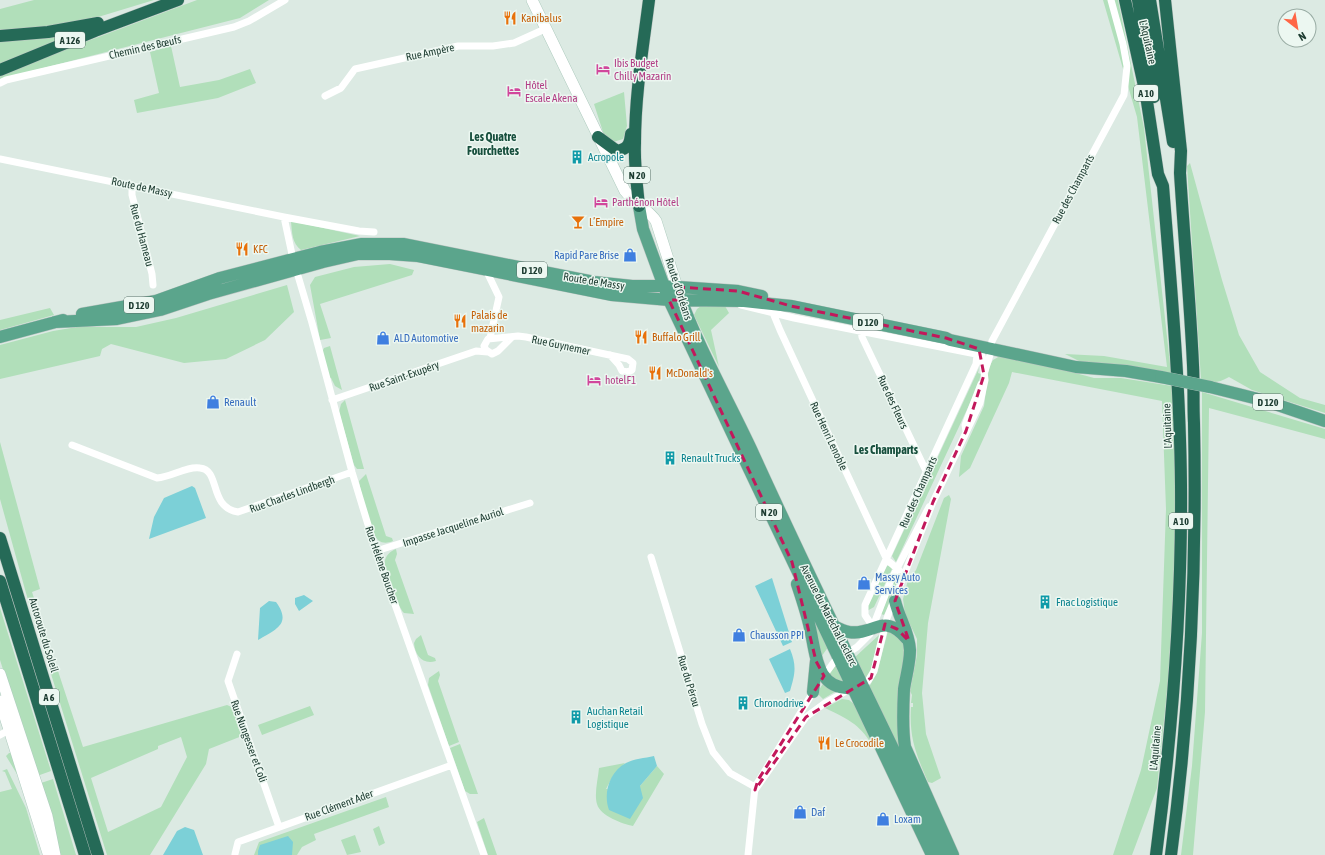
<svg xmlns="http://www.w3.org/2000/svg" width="1325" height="855" viewBox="0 0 1325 855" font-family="'Asap Condensed',sans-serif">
<rect width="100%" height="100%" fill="#dceae3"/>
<path fill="#b1dfba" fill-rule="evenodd" d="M34,0H154L85,21L49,27L0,30V9Z
M197,0H269L240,18L0,79V74Z
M1103,0H1118L1144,128L1171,373L1083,363L1065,354L1104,356L1167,367L1137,117Z
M84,31L0,67V41Z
M171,46L180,87L219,80L250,69L256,83L218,98L137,113L134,100L159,93L150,52Z
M624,92L627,126L623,139L610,143L604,135L594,104Z
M1190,163L1222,280L1239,335L1260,372L1300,398L1325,405V413L1252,390L1229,377C1218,383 1212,384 1201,379L1187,166Z
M291,221L360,236L301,250C292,243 292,233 291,221Z
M390,264L414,270L412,275L320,304L331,338L320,340L310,285L315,277L354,267Z
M287,285L294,312L265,340L226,359L184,363L111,344L102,349L100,356L0,379V345L53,331L77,327H136L176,318Z
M701,306H725L729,313L711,330L719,367L694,315L697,309Z
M50,308L54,315L0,330V320Z
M330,346L342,390L335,386L331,378H329L322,352L324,348Z
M1000,356L1046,365L1094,378H1121L1172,386L1176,487L1174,580L1168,682L1157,788L1132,855H1113L1141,770L1160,681L1166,509L1162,401L1012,372L1009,383L970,468L959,477L961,456L984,406L989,367L993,360Z
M979,368L978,373L981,374L977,388L896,562L892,556Z
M1202,392L1325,429V439L1209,408L1205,712L1193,855H1181L1192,766L1202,633Z
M345,400L364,469H357L354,465L339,412L341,404Z
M0,442L40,589L32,592L83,747L227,705L234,708L242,736L209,749L206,764L150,855H107L26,593L0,499ZM181,737L187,757L161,807L108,832L91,778L158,749V746Z
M366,474L386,536L392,538L393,541C388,543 383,544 378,540C370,533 361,493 359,481Z
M949,495L951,499L928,623L922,693L926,734L941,778L932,783L928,782C916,754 909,738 911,707H913V703H911L912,695L910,691L917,655V639L905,614L903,599L908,580L916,570L944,498Z
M396,549L397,554L395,560L414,614L404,613C398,607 383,567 385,560C387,554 391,551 396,549Z
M890,565L892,569L874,607L867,611L866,607L887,566Z
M898,573C902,586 890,603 884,615L881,614C887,600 890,585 898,573Z
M0,608L51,771L37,776L0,660Z
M811,614L829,646L821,657Z
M888,631H890L903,643L905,649L901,756L869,687L877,673Z
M421,635L428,655L435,658L436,661C423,665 415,656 414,643L416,639Z
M879,635L870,673L865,679L854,658Z
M836,665L845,684H840L829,674Z
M439,671L440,675L438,681L459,742L449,746L428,685L429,678Z
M824,682L838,690L823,699L817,693Z
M842,699L849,700L854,704L875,744L872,745C859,723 847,719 825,708Z
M310,706L314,715L262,735L258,725Z
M460,744L478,794H470L465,791L450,748Z
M9,753H14L20,779L6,756Z
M625,763L613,776L606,789L640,786L657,766L664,774L633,826C623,824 600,816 597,804C594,794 598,779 599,768Z
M7,769L26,808L40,855H0V792L12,789L5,772L2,771Z
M53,779L76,855H58L54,820L41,783Z
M386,797L389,807L314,834L316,840L302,847L297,855H254L259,842Z
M484,818L497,855H488L477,822Z
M379,826L385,843L379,846L373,829Z
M355,835L361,852L347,855L341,840Z"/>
<path fill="#7cd0d7" d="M192,486L195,488L206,518L149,539L154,517L164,498Z
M772,578L792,642L783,646L755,586Z
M304,595L313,601L299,611L295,604V598Z
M269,601L276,602C292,624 276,629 258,640L260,608Z
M790,649C797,666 795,674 790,691L785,693L769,659Z
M654,756L657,766L640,786L643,798L630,819L609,810C603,794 609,772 626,763C633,759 645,758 654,756Z
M185,827L194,830L203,855H163L177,831Z
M288,836L293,842L292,855H258V851L260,845Z"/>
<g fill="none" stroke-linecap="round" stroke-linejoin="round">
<g stroke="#aecbbe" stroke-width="12">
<path id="secondary" d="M532,0L625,191C634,203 650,211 656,221L677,287
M0,674L47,816L55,855
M0,701L48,853"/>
</g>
<g stroke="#bbc4c1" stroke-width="13">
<path id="primary" d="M639,206L643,229L669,300L932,855
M679,294C698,347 727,398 751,449C813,586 880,720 944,855
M82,314L156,301L220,278L320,252L362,244H403L594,282L632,286H663L738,291L762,296
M55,322L117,319L160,310L208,294L323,262L358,254H390L418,256L612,295L669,300L744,301L791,306L946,338L950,340L1076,367L1126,371L1161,377
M0,337L63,320
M1210,387L1266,401L1325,421
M797,584C802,599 807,614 810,628C816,654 816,691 853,688
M895,601C899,618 909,632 910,650C910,663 906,676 904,689C903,708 902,728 905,747L953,855
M834,626C838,628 844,631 849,632C874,636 883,611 907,639
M813,692L816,661"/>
</g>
<g stroke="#bbc4c1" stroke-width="13">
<path id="highway" d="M1125,0L1146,95L1158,174L1163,186C1171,286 1180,385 1181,485C1182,609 1172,733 1156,855
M1138,0L1154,97
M1150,0L1173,142
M1165,0L1181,151L1180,173C1184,237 1190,301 1193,365C1194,384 1193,404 1194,423C1197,567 1190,712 1171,855
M0,36L48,32L98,23
M0,70L95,31L178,0
M598,137L617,151C628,149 630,144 631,134
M639,206C637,185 634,164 635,143C635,95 643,47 649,0
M0,538L98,855
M0,581L85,855"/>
</g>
<path stroke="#fff" stroke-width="7" d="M0,83L6,80L234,27L249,21L285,0
M325,96L341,88L355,69L458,46H493L514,43L545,29
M0,159L284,217L359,231L374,232
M132,185V195L152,274L153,285
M284,217L293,259L312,323L352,472L376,551L484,855
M486,270L499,297L490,338
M741,305L794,318L981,355
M773,313L780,330L887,560L899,570
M861,330L862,337L927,473
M512,337L498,351L492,354L486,350L484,346L488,339L518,336L526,337L628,359L633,363L632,370L628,372L622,371L619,365L610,355
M985,371L990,355L992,341L1124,95L1127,66L1123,44L1111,0
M332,400L476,351L488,352
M966,431L965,425L981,384
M72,445L157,478C172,477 186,466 200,468C221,470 208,507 238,512L352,472
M376,551L530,503
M651,557L702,724L713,752L730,773L755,787
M873,627L865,615V605L976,364L977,355
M237,654L228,681L279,827
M823,677L834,662L857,647L870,634L891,580L929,507
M860,685L868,681L874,671L887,618L933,502L980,403L985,380L984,371L982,355L975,346
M0,735L9,730L10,727
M755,790L806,717L825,703L850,689
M235,854L238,842L452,765
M748,855L755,787L815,689"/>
<use href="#secondary" stroke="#fff" stroke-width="11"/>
<use href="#primary" stroke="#5ba58c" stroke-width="12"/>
<use href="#highway" stroke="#256a57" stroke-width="12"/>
<g stroke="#bbc4c1" stroke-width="13" stroke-linecap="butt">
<path id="primary-bridge" d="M1161,377L1210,387"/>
</g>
<use href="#primary-bridge" stroke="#5ba58c" stroke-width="12"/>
</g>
<path fill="none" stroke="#c2185b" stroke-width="3" stroke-dasharray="8 5" stroke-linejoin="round" d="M677,287L738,291L791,306L946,338L979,349L984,375L966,431L933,502L895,601L909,641L897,629L885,624L871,678L806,717L755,790L758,780L824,676L816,661L792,562L669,300H682Z"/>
<defs>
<g id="restaurant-bare" transform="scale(1.08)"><path d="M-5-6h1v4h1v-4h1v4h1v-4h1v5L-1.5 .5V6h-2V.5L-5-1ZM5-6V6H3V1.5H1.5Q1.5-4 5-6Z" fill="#e8710a" stroke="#ecf7f1" stroke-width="2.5" paint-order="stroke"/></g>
<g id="hotel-bare" transform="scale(1.08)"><path d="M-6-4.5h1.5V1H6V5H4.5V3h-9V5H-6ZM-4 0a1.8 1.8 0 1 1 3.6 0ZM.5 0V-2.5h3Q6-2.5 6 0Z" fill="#d1479c" stroke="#ecf7f1" stroke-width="2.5" paint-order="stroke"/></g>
<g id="building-bare" transform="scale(1.08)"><path d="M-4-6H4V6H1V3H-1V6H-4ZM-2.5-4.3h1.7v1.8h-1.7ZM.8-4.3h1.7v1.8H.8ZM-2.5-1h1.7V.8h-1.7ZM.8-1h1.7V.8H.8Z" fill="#0f9aa8" stroke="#ecf7f1" stroke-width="2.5" paint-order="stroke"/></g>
<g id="bar-bare" transform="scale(1.08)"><path d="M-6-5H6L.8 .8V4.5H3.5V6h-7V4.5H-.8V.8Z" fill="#e8710a" stroke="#ecf7f1" stroke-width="2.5" paint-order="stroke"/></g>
<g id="shop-bare" transform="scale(1.08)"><path d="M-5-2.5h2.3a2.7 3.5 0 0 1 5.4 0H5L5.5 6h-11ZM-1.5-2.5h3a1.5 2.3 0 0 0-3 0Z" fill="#3f7fe0" stroke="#ecf7f1" stroke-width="2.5" paint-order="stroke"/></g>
</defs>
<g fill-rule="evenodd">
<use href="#restaurant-bare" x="510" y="18"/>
<use href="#hotel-bare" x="603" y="69"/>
<use href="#hotel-bare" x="514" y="91"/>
<use href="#building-bare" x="577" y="157"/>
<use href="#hotel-bare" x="601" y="202"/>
<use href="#bar-bare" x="578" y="222"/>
<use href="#restaurant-bare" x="242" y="249"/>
<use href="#shop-bare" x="630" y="255"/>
<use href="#restaurant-bare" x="460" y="321"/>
<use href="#restaurant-bare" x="641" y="337"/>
<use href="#shop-bare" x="383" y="338"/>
<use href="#restaurant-bare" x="655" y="373"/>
<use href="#hotel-bare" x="594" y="380"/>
<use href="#shop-bare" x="213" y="402"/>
<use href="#building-bare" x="670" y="458"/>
<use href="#shop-bare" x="864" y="583"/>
<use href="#building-bare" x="1045" y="602"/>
<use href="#shop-bare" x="739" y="635"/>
<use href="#building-bare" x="743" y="703"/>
<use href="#building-bare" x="576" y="717"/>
<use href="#restaurant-bare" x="824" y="743"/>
<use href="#shop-bare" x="800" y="812"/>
<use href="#shop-bare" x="883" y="819"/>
</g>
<g text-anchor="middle" stroke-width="3" stroke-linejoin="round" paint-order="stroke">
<g fill="#ecf7f1" stroke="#5a736a" stroke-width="1">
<rect x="55" y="32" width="30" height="16" rx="3"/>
<rect x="1134" y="85" width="24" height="16" rx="3"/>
<rect x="624" y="167" width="26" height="16" rx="3"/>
<rect x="517" y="262" width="30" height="16" rx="3"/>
<rect x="124" y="297" width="30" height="16" rx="3"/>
<rect x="853" y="314" width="30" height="16" rx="3"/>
<rect x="1253" y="394" width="30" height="16" rx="3"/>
<rect x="756" y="504" width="26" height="16" rx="3"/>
<rect x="1169" y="513" width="24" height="16" rx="3"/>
<rect x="39" y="689" width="20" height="16" rx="3"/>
</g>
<g font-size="10" font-weight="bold" fill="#1c3b30">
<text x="70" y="44">A 126</text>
<text x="1146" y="97">A 10</text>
<text x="637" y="179">N 20</text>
<text x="532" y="274">D 120</text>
<text x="139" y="309">D 120</text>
<text x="868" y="326">D 120</text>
<text x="1268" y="406">D 120</text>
<text x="769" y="516">N 20</text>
<text x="1181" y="525">A 10</text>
<text x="49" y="701">A 6</text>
</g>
<g font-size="11" fill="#c56008" stroke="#ecf7f1" text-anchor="start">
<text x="521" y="22">Kanibalus</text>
<text x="589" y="226">L’Empire</text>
<text x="253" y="253">KFC</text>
<text x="471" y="319">Palais de<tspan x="471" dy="13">mazarin</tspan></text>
<text x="652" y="341">Buffalo Grill</text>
<text x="666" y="377">McDonald's</text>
<text x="835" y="747">Le Crocodile</text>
</g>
<g font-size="11" fill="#1c3b30" stroke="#ecf7f1">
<text transform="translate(1148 42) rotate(77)" y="4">L'Aquitaine</text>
<text transform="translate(145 47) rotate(-13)" y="4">Chemin des Bœufs</text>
<text transform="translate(430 52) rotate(-12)" y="4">Rue Ampère</text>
<text transform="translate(142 187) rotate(12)" y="4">Route de Massy</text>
<text transform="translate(1073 189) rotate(-62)" y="4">Rue des Champarts</text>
<text transform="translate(142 235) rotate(75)" y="4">Rue du Hameau</text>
<text transform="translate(594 281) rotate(9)" y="4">Route de Massy</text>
<text transform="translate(679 289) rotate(72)" y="4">Route d'Orléans</text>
<text transform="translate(561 345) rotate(12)" y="4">Rue Guynemer</text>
<text transform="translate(404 376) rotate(-19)" y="4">Rue Saint-Exupéry</text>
<text transform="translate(893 402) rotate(65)" y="4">Rue des Fleurs</text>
<text transform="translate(1167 426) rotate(-92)" y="4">L'Aquitaine</text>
<text transform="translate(829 436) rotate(65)" y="4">Rue Henri Lenoble</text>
<text transform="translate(918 492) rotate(-66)" y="4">Rue des Champarts</text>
<text transform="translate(292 494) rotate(-20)" y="4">Rue Charles Lindbergh</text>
<text transform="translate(453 527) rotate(-18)" y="4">Impasse Jacqueline Auriol</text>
<text transform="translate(382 565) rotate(71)" y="4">Rue Hélène Boucher</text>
<text transform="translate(829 615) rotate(63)" y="4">Avenue du Maréchal Leclerc</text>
<text transform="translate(44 635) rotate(73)" y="4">Autoroute du Soleil</text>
<text transform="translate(689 681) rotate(73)" y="4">Rue du Pérou</text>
<text transform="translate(249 741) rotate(70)" y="4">Rue Nungesser et Coli</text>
<text transform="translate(1155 748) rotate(-85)" y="4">L'Aquitaine</text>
<text transform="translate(339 805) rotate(-20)" y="4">Rue Clément Ader</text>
</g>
<g font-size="11" fill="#b23c85" stroke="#ecf7f1" text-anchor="start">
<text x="614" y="67">Ibis Budget<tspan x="614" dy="13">Chilly Mazarin</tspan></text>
<text x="525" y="89">Hôtel<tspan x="525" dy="13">Escale Akena</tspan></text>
<text x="612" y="206">Parthénon Hôtel</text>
<text x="605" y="384">hotelF1</text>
</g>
<g font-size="11" fill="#0d838f" stroke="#ecf7f1" text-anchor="start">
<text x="588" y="161">Acropole</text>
<text x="681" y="462">Renault Trucks</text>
<text x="1056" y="606">Fnac Logistique</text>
<text x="754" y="707">Chronodrive</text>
<text x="587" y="715">Auchan Retail<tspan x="587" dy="13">Logistique</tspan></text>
</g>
<g font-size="11" fill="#366cbe" stroke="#ecf7f1" text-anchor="start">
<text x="619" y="259" text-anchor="end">Rapid Pare Brise</text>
<text x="394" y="342">ALD Automotive</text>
<text x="224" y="406">Renault</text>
<text x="875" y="581">Massy Auto<tspan x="875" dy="13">Services</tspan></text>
<text x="750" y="639">Chausson PPI</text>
<text x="811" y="816">Daf</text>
<text x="894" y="823">Loxam</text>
</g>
<g font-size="12" font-weight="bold" fill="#174f3d" stroke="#ecf7f1">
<text x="493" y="141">Les Quatre<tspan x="493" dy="14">Fourchettes</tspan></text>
<text x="886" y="454">Les Champarts</text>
</g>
</g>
<g transform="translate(1297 28) rotate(149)"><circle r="19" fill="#ecf7f1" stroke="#99aca4"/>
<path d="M0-3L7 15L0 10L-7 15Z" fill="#ff6545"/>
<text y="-6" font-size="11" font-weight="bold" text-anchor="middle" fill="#1c3b30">N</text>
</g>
</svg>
